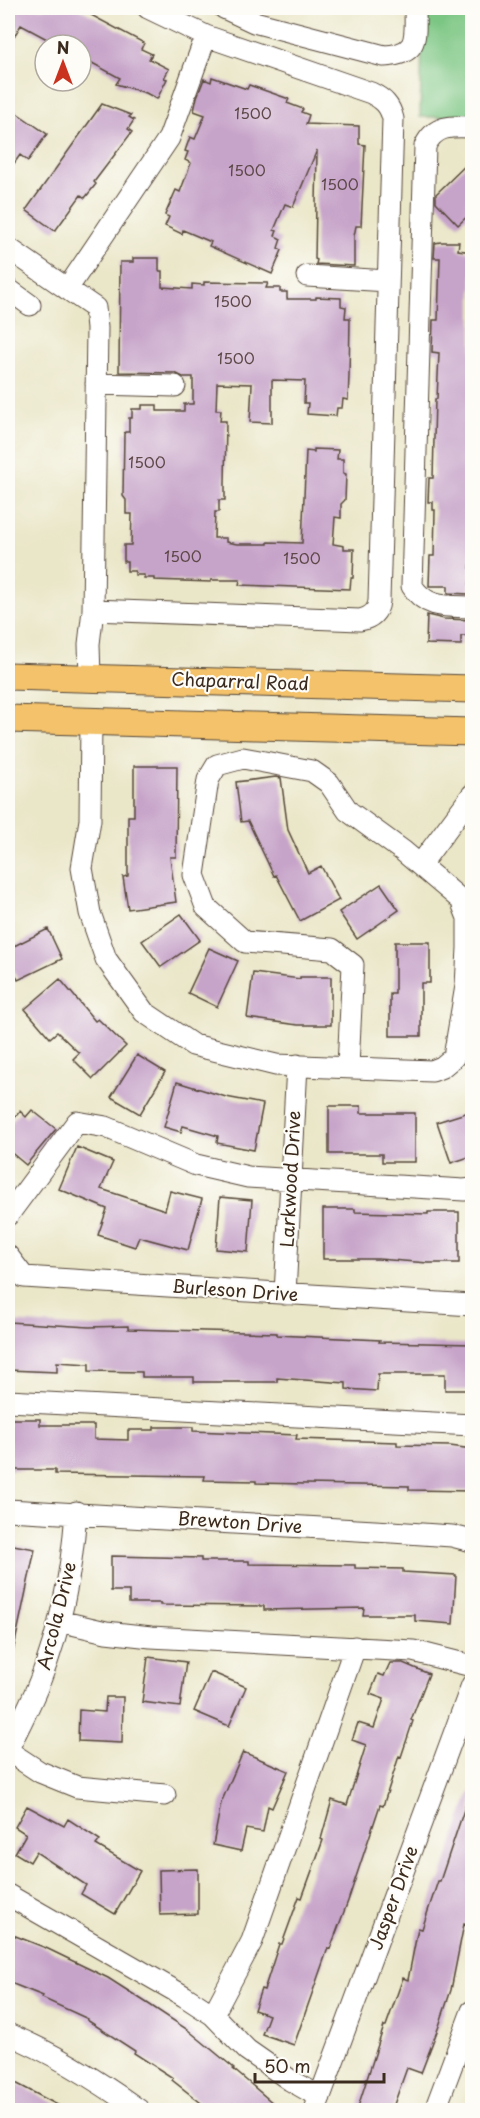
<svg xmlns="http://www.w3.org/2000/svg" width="480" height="2118" viewBox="0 0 480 2118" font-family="'Playpen Sans',sans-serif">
<rect width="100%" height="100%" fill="#fdfcf7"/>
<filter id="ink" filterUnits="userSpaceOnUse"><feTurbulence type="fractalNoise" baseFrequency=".0167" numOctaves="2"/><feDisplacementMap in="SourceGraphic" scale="12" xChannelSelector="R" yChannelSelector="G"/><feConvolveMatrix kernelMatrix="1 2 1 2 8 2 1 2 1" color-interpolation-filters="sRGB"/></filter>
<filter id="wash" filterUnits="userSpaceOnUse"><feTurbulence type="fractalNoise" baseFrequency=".008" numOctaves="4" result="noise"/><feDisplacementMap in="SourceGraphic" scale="24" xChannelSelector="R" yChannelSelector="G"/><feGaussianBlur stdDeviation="1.35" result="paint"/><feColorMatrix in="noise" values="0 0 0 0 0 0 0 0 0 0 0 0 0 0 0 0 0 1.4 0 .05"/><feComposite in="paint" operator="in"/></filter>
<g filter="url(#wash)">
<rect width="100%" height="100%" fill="#eae6c8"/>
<path fill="#7cc683" stroke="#5c7850" stroke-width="1.5" d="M423,8H472V117H420Z"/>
<g id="blocks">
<path fill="#c6a3c9" d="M8,8H78L144,43L141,49L152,54L149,59L169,69L164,78L167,79L157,99L146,93L116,84L120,78L81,57V45H58L21,25L8,46Z
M212,77L247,89L249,85L289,99L287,103L303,109L301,112L309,115L306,124L359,126V144L365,145L361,226H356L354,236V266L316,264L317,260L315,259L317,150L293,207L285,204L274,230L277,231L275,236L281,239L278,248L282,250L272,274L209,246L211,242L183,230L182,234L165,226L169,217L165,215L176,190L180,192L191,163L185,160L188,152L185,151L190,137L195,139L205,115L194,111L197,97L204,79L211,82Z
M102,104L131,115L129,117L134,120L128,129L132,132L94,182L96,184L85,198L81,195L55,231L26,210Z
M8,107L47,134L28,161L20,155L8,172Z
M472,159V212L458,225L436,202V194Z
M441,242H459L458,250L472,252V533L469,594L448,593V586H429L430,556H434L435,510H433V502H428L429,478H433L435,399H437L439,353L432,352L433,320H438L440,258H434L435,243Z
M133,258H159V271H162V287L192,289V284L204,285V282L268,283L266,288H280V292H287V299H316V297L341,298V306L346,307L345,318H350L349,376L348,400L343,399L342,408H337L336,416L307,414L308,403H304L305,381L272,380V423L250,422L252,384L217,383L216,410H221L220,421H226L225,484V500H219V512H215L214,538H226V542L237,544H268V542L302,543L306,451L314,452V449L338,450L337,459H343V473L346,474L345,500L341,504V518L335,517L333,544L344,546V549H354L353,578H351L350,589L239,585L240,580H211V582L154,580V578H144V575H135V571H127V562H124V545H131L132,514H126V500L123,496L124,434L125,432H129V418H132V409H142V405H157V411H184V404H193V377H183L175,373L119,372L120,262H133Z
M427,615L444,619L472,620V632H468V636H461V645L426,644Z
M134,766H177L176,857H170L176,902L128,909L123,877L128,876V816H134Z
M276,777L281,778L288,830L308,873L321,866L339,900L300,921L276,875L274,876L248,821L241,822L236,782Z
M381,884L399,910L357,939L339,912Z
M181,914L200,940L161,967L142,941Z
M48,929L62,959L18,980L8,958V949Z
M395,942H430V983H421V1036H390V994H395Z
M209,948L238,961L217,1007L188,993Z
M253,973L300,979V977H331V1025H298L247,1018Z
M60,979L95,1021L98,1019L126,1046L93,1079L73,1059L79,1053L57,1032L50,1038L25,1009Z
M137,1055L165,1072L140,1114L111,1097Z
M177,1082L226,1097L263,1104L254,1150L217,1143L218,1136L183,1126L181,1132L164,1127Z
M329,1106H361V1113H415V1162H382V1154H329Z
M32,1110L56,1129L26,1165L8,1150V1126L20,1111L26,1117Z
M472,1111V1156L451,1163L437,1122Z
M77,1147L113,1162L101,1189L165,1210L170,1191L202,1199L188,1250L139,1237L135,1247L98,1235L107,1209L59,1189Z
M220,1197L252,1200L248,1252L216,1249Z
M323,1209H355V1212L428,1214V1212H459V1263H428L378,1259H323Z
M8,1322L89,1327L128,1326V1329L277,1333V1335L380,1340L379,1342L472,1344V1390H445V1374H378L377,1391L346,1389V1383L277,1378V1382H194V1377H142V1372L89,1371V1364L57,1362V1372L8,1370Z
M8,1419H40V1425H94V1439L128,1440V1430H154V1427H193V1431L297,1435L296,1439L397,1442V1445L450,1446L472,1449V1491L409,1490V1486L256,1483V1481L204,1480L205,1476L55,1474V1470H8Z
M8,1544L35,1549L13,1652H8Z
M111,1556L201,1558V1561H249V1564L355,1565V1568L403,1569V1572L456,1575L453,1624L415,1621V1615H363L364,1608L264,1610V1606L160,1605V1603H129V1591H111Z
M148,1657L186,1662L180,1707L142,1702Z
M390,1663H403L429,1674L411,1720L413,1721L401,1757L399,1756L383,1806L380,1805L348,1901L330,1949L328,1948L294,2045L262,2034L269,2015L254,2010L261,1989L264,1990L279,1944H282L299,1897L302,1898L323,1840L321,1839L332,1800L347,1805L366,1745L352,1740L358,1723L374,1728L384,1699L370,1694L378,1674L384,1676Z
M211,1672L246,1687L229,1726L194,1711Z
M106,1697H123L122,1743L78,1741L79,1710L105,1712Z
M243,1752L288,1771L272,1808L268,1806L263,1832L246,1829L241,1851L213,1845L221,1803Z
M470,1792H472V1927L464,1924L451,1990L439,2026L421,2073L407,2068L392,2110H357L384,2026H386L403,1978L408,1980L418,1928L422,1929L438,1881H440Z
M27,1806L64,1826L68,1819L100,1840L96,1845L140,1871L115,1914L81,1894L86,1885L36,1852L30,1862L15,1853L26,1834L15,1827Z
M198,1869V1914L160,1915L159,1870Z
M8,1933L46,1948L108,1978L147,2003L188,2030L234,2068L233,2069L281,2110H210L172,2080L173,2078L134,2053L135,2051L87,2020L88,2019L42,1998L43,1996L8,1982Z
M8,2079L67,2110H8Z"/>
</g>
</g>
<g filter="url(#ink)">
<use href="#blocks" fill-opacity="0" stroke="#554638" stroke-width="1.5"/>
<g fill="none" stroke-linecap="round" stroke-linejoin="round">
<g stroke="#554638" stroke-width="23">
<path id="minor" d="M224,8L254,22L384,56C420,54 415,37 415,8
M472,127C451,126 435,125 425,146L412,586C426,609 448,606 472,607
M8,248L95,308L97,328L93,610L89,644L90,677
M307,276L388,281
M8,289L30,305
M67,289L169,138L206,36
M96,384L175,386
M93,610L360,620C371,618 378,612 379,601L393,119C390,105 383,99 371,93L206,36L148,8
M91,721L90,820L82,868L90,913L106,959L144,1012L193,1045L276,1065L432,1071L442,1067L454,1057L466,986L468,948V918L461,900L403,851L348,811L329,783L312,771L243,758L217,765L208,780L194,875L206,907L245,942L332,949L353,965L348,1067
M420,865L472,795
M8,1215L77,1122L106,1127L196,1165L248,1177L464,1190L472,1189
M8,1256L24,1277L472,1305
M285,1294L297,1065
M8,1401L472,1425
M8,1510L392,1532L452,1536L472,1541
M59,1621L106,1632L151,1637L413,1651L472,1666
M8,1749C19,1726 32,1702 41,1678C62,1625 72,1569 76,1512
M8,1751L40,1772L77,1787L165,1795
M8,1895L184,1996L213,2015L247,2050L290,2080L320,2097
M213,2015L252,1941L355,1647
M8,2034C56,2054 97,2080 139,2110
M315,2110L472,1685
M435,2110L472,2011"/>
</g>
<g stroke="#554638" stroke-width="29">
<path id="major" d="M8,676L472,689
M8,719L472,732"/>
</g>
<use href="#minor" stroke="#fff" stroke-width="21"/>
<use href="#major" stroke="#f3c26a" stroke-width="27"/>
</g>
</g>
<g text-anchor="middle" stroke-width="4.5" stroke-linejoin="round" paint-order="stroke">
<g font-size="15" fill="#5e4849">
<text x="253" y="119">1500</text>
<text x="247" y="176">1500</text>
<text x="340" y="190">1500</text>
<text x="233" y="307">1500</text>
<text x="236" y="364">1500</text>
<text x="147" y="468">1500</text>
<text x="183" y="562">1500</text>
<text x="302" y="564">1500</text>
</g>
<g font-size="18" fill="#3b2a1e" stroke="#fdfcf7">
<text transform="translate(240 682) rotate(2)" y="6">Chaparral Road</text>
<text transform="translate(291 1179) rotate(-87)" y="6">Larkwood Drive</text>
<text transform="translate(235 1291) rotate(4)" y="6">Burleson Drive</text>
<text transform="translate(240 1523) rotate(4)" y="6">Brewton Drive</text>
<text transform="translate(57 1616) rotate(-76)" y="6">Arcola Drive</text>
<text transform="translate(394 1898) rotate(-70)" y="6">Jasper Drive</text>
</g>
</g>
<rect width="480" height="2118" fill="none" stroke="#fdfcf7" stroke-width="30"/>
<g transform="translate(63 63)"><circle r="28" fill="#fdfcf7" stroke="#afa8a0" stroke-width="1.5"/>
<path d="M0-4.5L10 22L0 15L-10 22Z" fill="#c8321e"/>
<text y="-9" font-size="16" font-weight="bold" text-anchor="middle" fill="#3b2a1e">N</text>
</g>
<path d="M255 2073v9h129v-9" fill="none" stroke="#3b2a1e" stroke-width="3"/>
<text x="264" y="2073" font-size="18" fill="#3b2a1e" stroke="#fdfcf7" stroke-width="4.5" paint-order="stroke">50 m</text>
</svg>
